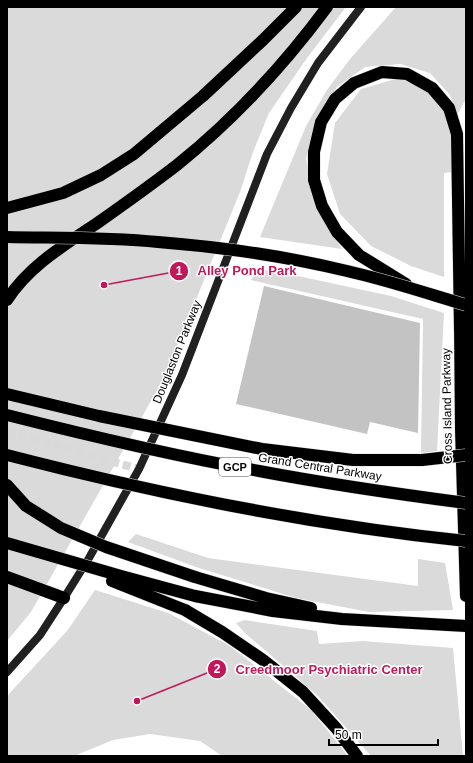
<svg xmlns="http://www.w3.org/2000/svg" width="473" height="763" viewBox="0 0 473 763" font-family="Arial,sans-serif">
<rect width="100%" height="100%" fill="#fff"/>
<path fill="#dadada" d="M7,7H346L307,58L269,113L253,152L240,192L164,378L31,612L7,641Z
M396,7H466V99L457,115L450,95L430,73L400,64L365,67L337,87L315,121L306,159L316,205L342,249L260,237L306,126L327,90L350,59Z
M399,78L431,93L448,118L452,140L451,172L444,173V277L411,266L371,246L340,214L327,174L335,123L361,89Z
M257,269L284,273L391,296L444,313L437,451L421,453L423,319L251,280Z
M136,534L208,558L418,586V559L445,563L453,610L369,612L296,598L196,567L128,542Z
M95,590L168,613L230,646L311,710L348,756H222L200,741L150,734L113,740L74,756H7V696L67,631Z
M245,620L317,631L319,644L363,641L453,648L463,756H371L318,696L245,633L236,623Z"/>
<path fill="#c3c3c3" d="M264,286L420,323L418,433L370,422L367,434L236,404Z"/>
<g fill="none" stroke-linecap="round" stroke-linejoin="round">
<path stroke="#d9d9d9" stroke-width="8" stroke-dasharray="8 4" stroke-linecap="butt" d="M7,433L139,469"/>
<g stroke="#dbdbdb" stroke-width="13">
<path id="motorway" d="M7,208L63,193L101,175L134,154L203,96L263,40L296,7
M406,284L359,255L337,232L322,206L314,180V152L321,122L335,99L354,83L382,72L407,74L432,88L449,108L457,134L460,330
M7,300C29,266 63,246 96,224C123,205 151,185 177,165C233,120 284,65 327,7
M460,322L461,429L466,596
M7,485L26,506
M7,577L64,598
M195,577L266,598L311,608
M195,596L273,611L342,619L466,626
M185,610L222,632L263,660L303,692L336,728L357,756"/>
</g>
<path stroke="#202020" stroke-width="8" d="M7,672L40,635L64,598L89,558L139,469L182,375L267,154L291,108L318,63L361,7"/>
<use href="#motorway" stroke="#000" stroke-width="12"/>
<g stroke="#dbdbdb" stroke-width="13" stroke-linecap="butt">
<path id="motorway-bridge" d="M7,237C57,238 108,237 158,242C221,247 285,256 347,271C387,280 426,293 466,305
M7,394L99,416L262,449L353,460H422L466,455
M7,415C90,436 174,456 259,471C328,484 397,494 466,503
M7,455C158,494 311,525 466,541
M26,506L61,528L106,547L195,577
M7,543L121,576L195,596
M112,581L185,610"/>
</g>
<use href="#motorway-bridge" stroke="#000" stroke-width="12"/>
</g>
<g text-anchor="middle" stroke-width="3" stroke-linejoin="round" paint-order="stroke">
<rect fill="#fff" stroke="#4c4c4c" stroke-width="1" x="219" y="458" width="32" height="18" rx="3"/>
<g font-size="11" font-weight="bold" fill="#000">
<text x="235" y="471">GCP</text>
</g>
<g font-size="12" fill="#000" stroke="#fff">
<text transform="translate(177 352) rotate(-68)" y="4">Douglaston Parkway</text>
<text transform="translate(447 406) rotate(-91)" y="4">Cross Island Parkway</text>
<text transform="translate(320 467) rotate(9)" y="4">Grand Central Parkway</text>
</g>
</g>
<path fill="none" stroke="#c2185b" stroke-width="1.5" d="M104 285L179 271M137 701L217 669"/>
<g fill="#c2185b" stroke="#fff" stroke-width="1.5">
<circle cx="104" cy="285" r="4"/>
<circle cx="137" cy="701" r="4"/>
<circle cx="179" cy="271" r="10"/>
<circle cx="217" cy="669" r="10"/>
</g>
<g font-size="12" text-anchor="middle" font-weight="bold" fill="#fff">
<text x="179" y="275">1</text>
<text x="217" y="673">2</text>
</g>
<g font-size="13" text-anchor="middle" font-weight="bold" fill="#c2185b" stroke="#fff" stroke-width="3" stroke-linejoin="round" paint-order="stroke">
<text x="247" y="275">Alley Pond Park</text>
<text x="329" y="674">Creedmoor Psychiatric Center</text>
</g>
<rect width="473" height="763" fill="none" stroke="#000000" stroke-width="16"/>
<path d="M329 739v6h109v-6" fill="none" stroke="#000000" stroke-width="2"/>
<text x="335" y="739" font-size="12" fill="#000000" stroke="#ffffff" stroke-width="3" paint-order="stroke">50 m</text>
</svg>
